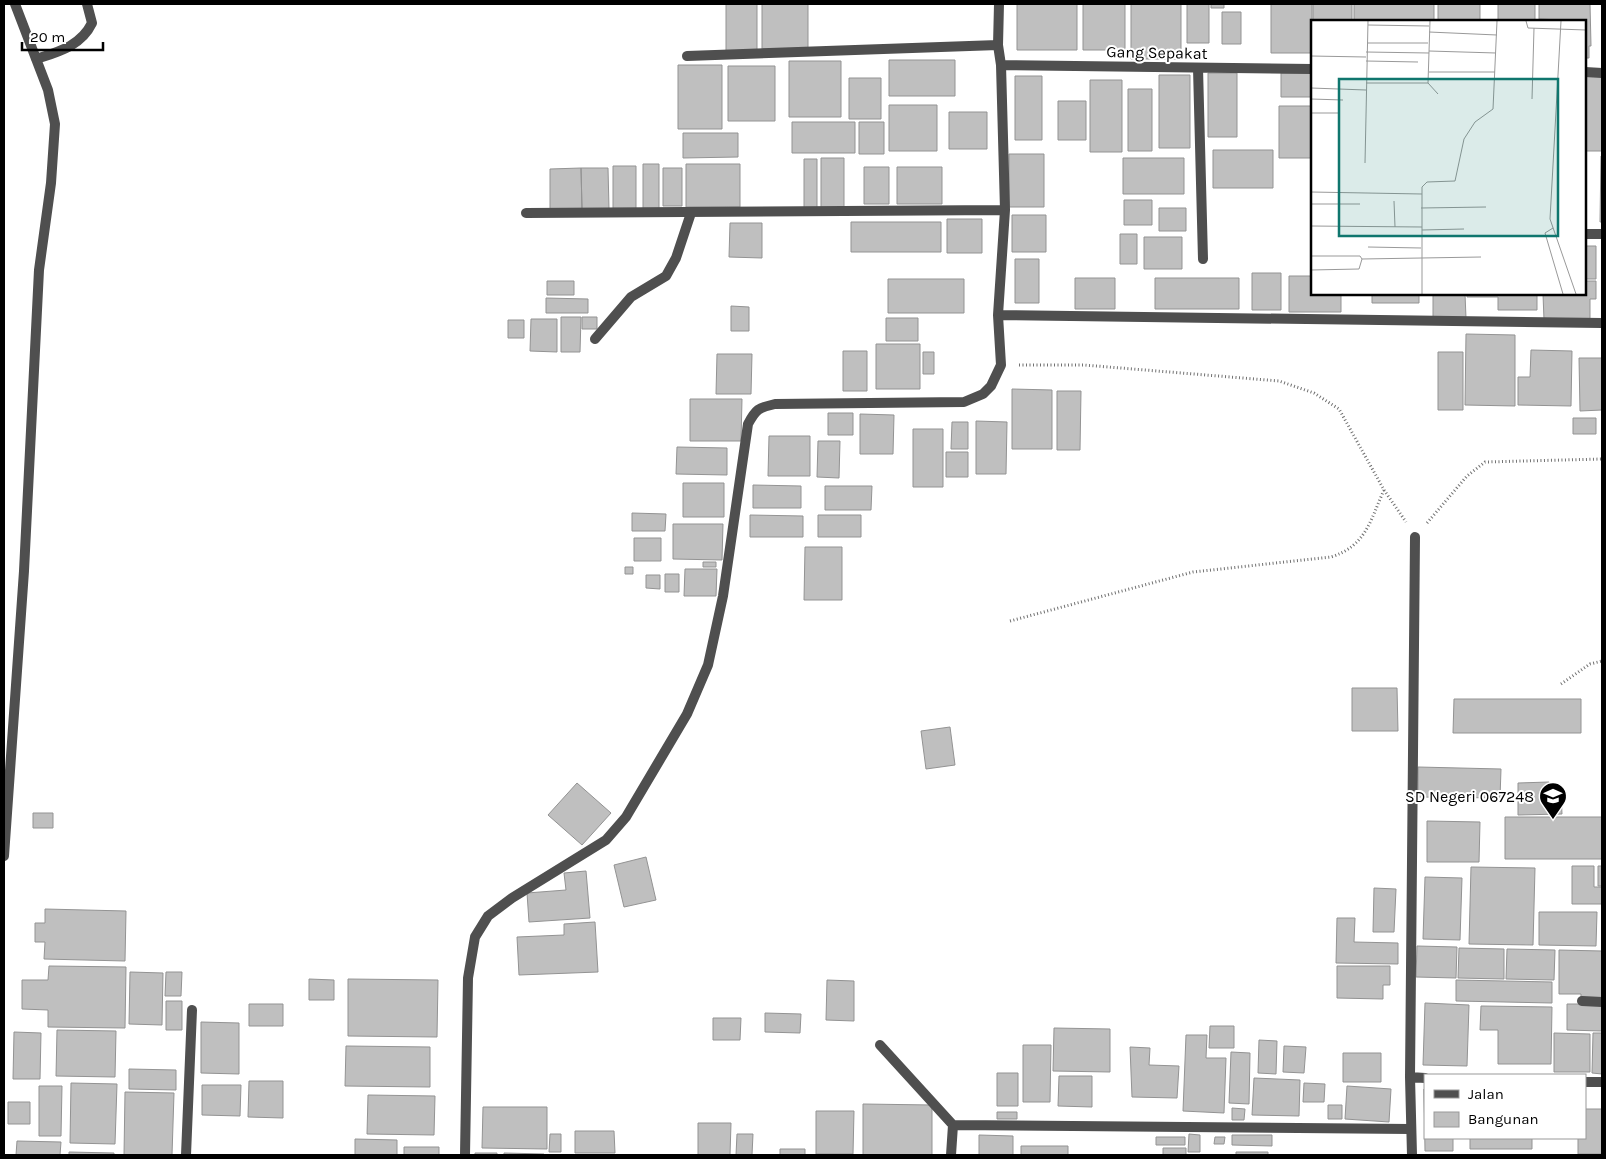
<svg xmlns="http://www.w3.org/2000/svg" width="1606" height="1159" viewBox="0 0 1606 1159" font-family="Karla,sans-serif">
<rect width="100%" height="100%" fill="#fff"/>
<path fill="#bfbfbf" stroke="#939393" d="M726,4H757V51H726Z
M762,4H808V49H762Z
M1017,4H1077V50H1017Z
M1083,4H1125V50H1083Z
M1131,4H1181V59H1131Z
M1187,4H1209V43H1187Z
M1211,4H1224V8H1211Z
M1271,4H1312V53H1271Z
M1313,4H1352V21H1313Z
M1354,4H1434V21H1354Z
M1438,4H1480V21H1438Z
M1498,4H1535V21H1498Z
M1539,4H1590L1591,46H1589V58H1585V21L1539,19Z
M1222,12H1241V44H1222Z
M889,60H955V96H889Z
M789,61H841V117H789Z
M678,65H722V129H678Z
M728,66H775V121H728Z
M1208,73H1237V137H1208Z
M1281,73H1312V97H1281Z
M1159,75H1190V148H1159Z
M1585,75L1602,76V151H1585Z
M1015,76H1042V140H1015Z
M849,78H881V119H849Z
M1090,80H1122V152H1090Z
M1128,89H1152V151H1128Z
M1058,101H1086V140H1058Z
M889,105H937V151H889Z
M1279,106H1312V158H1279Z
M949,112H987V149H949Z
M792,122H855V153H792Z
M859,122H884V154H859Z
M683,133H738V157L683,158Z
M1213,150H1273V188H1213Z
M1009,154H1044V207H1009Z
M1601,156H1602V222H1600Z
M821,158H844V209H821Z
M1123,158H1184V194H1123Z
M804,159H817V210H804Z
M643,164H659V209H643Z
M686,164H740V207H686Z
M613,166H636V209H613Z
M864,167H889V204H864Z
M897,167H942V204H897Z
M581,168L582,209L550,210V169Z
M581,168H608L609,209H582Z
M663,168H682V206H663Z
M1124,200H1152V225H1124Z
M1159,208H1186V231H1159Z
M1012,215H1046V252H1012Z
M947,219H982V253H947Z
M851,222H941V252H851Z
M730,223H762V258L729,257Z
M1120,234H1137V264H1120Z
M1144,237H1182V269H1144Z
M1585,246H1596V279H1585Z
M1015,259H1039V303H1015Z
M1252,273H1281V310H1252Z
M1289,276H1312V294H1341V312H1289Z
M1075,278H1115V309H1075Z
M1155,278H1239V309H1155Z
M888,279H964V313H888Z
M547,281H574V295H547Z
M1585,281H1596V299H1590V320H1544L1543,294H1585Z
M1372,294H1419V303H1372Z
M1433,294H1465L1466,318L1433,319Z
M1467,294H1537V310H1498V297H1467Z
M546,298L588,299V313H546Z
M731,306L749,307V331H731Z
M561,317H581L580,352H561Z
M582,317H597V329H582Z
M886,318H918V341H886Z
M531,319H557V352L530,351Z
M508,320H524V338H508Z
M1466,334L1515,335V406L1465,405Z
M876,344H920V389H876Z
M1531,350L1572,351L1571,406L1518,405V377H1530Z
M843,351H867V391H843Z
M923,352H934V374H923Z
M1438,352H1463V410H1438Z
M717,354H752L751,394H716Z
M1579,358H1602V410L1580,411Z
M1012,389L1052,390V449H1012Z
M1057,391H1081L1080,450H1057Z
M690,399H742L741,441H690Z
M828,413H853V435H828Z
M860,414L894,415L893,454H860Z
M1573,418H1596V434H1573Z
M976,421L1007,422L1006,474H976Z
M952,422H968V449H951Z
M913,429H943V487H913Z
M769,436H810V476H768Z
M818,441H840L839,478L817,477Z
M677,447L727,448V475L676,474Z
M946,452H968V477H946Z
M683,483H724V517H683Z
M753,485L801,486V508H753Z
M825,486H872L871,510H825Z
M632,513L666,514L665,531H632Z
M750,515L803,516V537H750Z
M818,515H861V537H818Z
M673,524H723L722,560L673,559Z
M634,538H661V561H634Z
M805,547H842V600H804Z
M703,562H716V567H703Z
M625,567H633V574H625Z
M685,569H717L716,596H684Z
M665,574H679V592H665Z
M646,575H660V589L646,588Z
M1352,688H1397L1398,731H1352Z
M1454,699H1581V733H1453Z
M950,727L955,765L926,769L921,731Z
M1418,767L1501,769L1500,798L1418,797Z
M1549,782V793H1561L1562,814L1518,815V783Z
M577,783L611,813L582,845L548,815Z
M33,813H53V828H33Z
M1505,817H1602V859H1505Z
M1427,821L1480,822L1479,862H1427Z
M646,857L656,900L624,907L614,865Z
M1572,866H1594V887H1602V904H1572Z
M1598,866H1602V886H1598Z
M1471,867L1535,868L1533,945L1469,944Z
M586,871L590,918L529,922L527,893L566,890L564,873Z
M1425,877L1462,878L1460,940L1423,939Z
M1374,888L1396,889L1394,932H1373Z
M45,909L126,911L125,961L44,959L45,942H35V923H45Z
M1539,912H1597L1596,946L1539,945Z
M1337,918H1355L1354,942L1398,943V964L1336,963Z
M595,922L598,972L519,975L517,937L564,935V924Z
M1417,946L1457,947L1456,978L1416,977Z
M1459,948L1504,949V979L1458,978Z
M1507,949L1555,950L1554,980L1506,979Z
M1559,950L1602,951V999H1581V994H1559Z
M49,966L126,967L125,1028L48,1027V1010L22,1009V980H48Z
M1337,966H1390V985H1383V999L1337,998Z
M130,972L163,973L162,1025L129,1024Z
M166,972H182L181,996H165Z
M309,979L334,980V1000H309Z
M348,979L438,980L437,1037L348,1036Z
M827,980L854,981V1021L826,1020Z
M1456,980L1552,982V1003L1456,1001Z
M166,1001H182V1030H166Z
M1425,1003L1469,1005L1467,1066L1423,1065Z
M249,1004H283V1026H249Z
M1567,1004H1602V1031L1567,1030Z
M1481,1006L1552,1007L1551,1064H1498V1030H1480Z
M765,1013L801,1014L800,1033L765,1032Z
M713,1018H741L740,1040H713Z
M201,1022L239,1023V1074L201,1073Z
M1210,1026H1234V1048H1209Z
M1054,1028L1110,1029V1072L1053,1071Z
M57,1030L116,1031L115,1077L56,1076Z
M14,1032L41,1033L40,1079H13Z
M1554,1033L1590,1034V1072H1554Z
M1593,1033H1602V1074L1592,1073Z
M1186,1035H1207L1206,1058H1226L1224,1113L1183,1111Z
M1259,1040L1277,1041L1276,1074L1258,1073Z
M1023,1045H1051L1050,1102H1023Z
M346,1046L430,1047V1087L345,1086Z
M1284,1046L1306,1047L1304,1073L1283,1072Z
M1130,1047L1150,1048L1149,1065L1179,1066L1177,1098L1132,1097Z
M1231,1052L1250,1053L1249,1104L1229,1103Z
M1343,1053H1381V1082H1343Z
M129,1069L176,1070V1090L129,1089Z
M997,1073H1018V1106H997Z
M1059,1076H1092V1107L1058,1106Z
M1254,1078L1300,1080L1299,1116L1252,1115Z
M249,1081H283V1118L248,1117Z
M71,1083L117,1084L115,1144L70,1143Z
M1304,1083L1325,1084L1324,1102H1303Z
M202,1085H241L240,1116L202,1115Z
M39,1086H62L61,1136H39Z
M1347,1086L1391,1089L1389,1122L1345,1119Z
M1424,1089L1425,1138H1453V1151H1425Z
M125,1092L174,1093L172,1155H124Z
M368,1095L435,1096L434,1135L367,1134Z
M8,1102H30V1124H8Z
M863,1104L932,1105V1155H863Z
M1328,1105H1342V1119H1328Z
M483,1107H547V1149L482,1148Z
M1232,1108L1245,1109L1244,1120H1232Z
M1585,1109H1602V1154H1578V1138H1585Z
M816,1111H854L853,1154H816Z
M997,1112H1017V1119H997Z
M698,1123H731L730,1155H698Z
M575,1131H614L615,1153H575Z
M550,1134H561V1152H549Z
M737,1134H753L752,1155H736Z
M1189,1134L1200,1135V1152H1188Z
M979,1135L1013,1136V1155H979Z
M1232,1135H1272V1146L1232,1145Z
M1156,1137H1185V1145H1156Z
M1215,1137H1225L1224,1144H1214Z
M1470,1138H1532V1149H1470Z
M355,1139L397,1140V1155H355Z
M17,1141L61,1142L60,1155H16Z
M1021,1146H1068V1155H1021Z
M404,1147H439V1155H404Z
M1163,1148H1186V1155H1163Z
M780,1149H805V1155H780Z
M69,1152L114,1153V1155H69Z
M1236,1152H1268V1155H1236Z
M475,1153H497V1155H475Z
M504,1153L544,1154V1155H504Z"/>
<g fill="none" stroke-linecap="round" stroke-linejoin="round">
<path stroke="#717171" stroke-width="3" stroke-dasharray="1 2.5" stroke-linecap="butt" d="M1019,365H1084L1279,381L1314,393L1339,409L1384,490L1406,522
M1427,523L1467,476L1485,462L1602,459
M1010,621L1193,572L1331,557C1366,546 1370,521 1384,490
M1561,684L1590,664L1602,661"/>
<path stroke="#4f4f4f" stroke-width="10" d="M595,339L631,297L666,276L676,258L691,213"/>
<path stroke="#4f4f4f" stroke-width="10" d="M687,56L998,45
M36,59C58,52 81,46 92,23L87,4
M1001,65L1312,69
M1198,68L1203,259
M1585,72L1602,73
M526,213L1005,210
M1585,234H1602
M998,315L1602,323
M4,856L24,571L39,270L51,183L55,124L48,90L15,4
M1582,1001L1602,1002
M880,1045L953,1125L1410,1129
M1410,1077L1425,1078
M1585,1082H1602
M186,1155L192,1010
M465,1155L468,978L475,937L488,916L512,898L606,840L626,817L687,714L708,665L723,596L748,424C756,409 758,408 775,404L964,402L983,394L991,386L1001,365L998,315L1005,210L1001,65L998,45L999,4
M951,1155L953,1125
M1412,1155L1410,1077L1415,537"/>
</g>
<defs>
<g id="school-pin" transform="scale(1.4375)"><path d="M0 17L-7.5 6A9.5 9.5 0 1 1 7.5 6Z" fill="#000" stroke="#fff"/><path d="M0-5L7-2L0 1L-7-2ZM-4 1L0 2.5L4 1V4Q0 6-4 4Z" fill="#fff"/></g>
</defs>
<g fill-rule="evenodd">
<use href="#school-pin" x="1553" y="796"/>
</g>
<g text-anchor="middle" stroke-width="4" stroke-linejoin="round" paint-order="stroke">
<g font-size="16" fill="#000" stroke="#fff">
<text transform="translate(1157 52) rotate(1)" y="6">Gang Sepakat</text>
</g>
<g font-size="16" fill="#000" stroke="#fff" text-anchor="end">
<text x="1534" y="802">SD Negeri 067248</text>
</g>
</g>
<g transform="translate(1311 20)">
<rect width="275" height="275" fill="#fff"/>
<path fill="none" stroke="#999" stroke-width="1" d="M215,1L217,8L275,10M250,1L239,199L265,274M57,5L118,6M118,12L186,15M56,23H117M118,31L185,33M55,32L118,33M0,36L55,37M55,41L107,42M118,52H184M55,63H117L127,74M117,63L119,1M0,68L55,70M0,79L32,80M221,79L223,8M0,93H28M54,143L57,1M0,172L111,174M83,181L84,207M0,184H49M110,188L175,187M0,206L111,207M242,208L234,213L252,274M111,210L153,209M57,227L110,228M0,236H49L51,239M0,250L48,249L51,239L170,237M111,274V167L116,162L144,161L153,119L164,102L182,89L186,1"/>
<path fill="#0f766e" fill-opacity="0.15" stroke="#0f766e" stroke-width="2.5" d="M28,59H247V216H28Z"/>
<rect width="275" height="275" fill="none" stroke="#000" stroke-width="2.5"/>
</g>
<rect width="1606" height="1159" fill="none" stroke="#000000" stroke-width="10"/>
<rect x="1424" y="1074" width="162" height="65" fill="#ffffff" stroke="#999999"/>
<rect x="1434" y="1090" width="25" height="8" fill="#4f4f4f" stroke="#999999"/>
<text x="1468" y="1099" font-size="15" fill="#000000">Jalan</text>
<rect x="1434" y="1112" width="25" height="15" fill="#bfbfbf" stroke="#999999"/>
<text x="1468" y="1124" font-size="15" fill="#000000">Bangunan</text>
<path d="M22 42v8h81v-8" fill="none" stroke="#000000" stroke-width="2.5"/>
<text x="30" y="42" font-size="15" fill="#000000" stroke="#ffffff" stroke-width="4" paint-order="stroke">20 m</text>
</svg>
